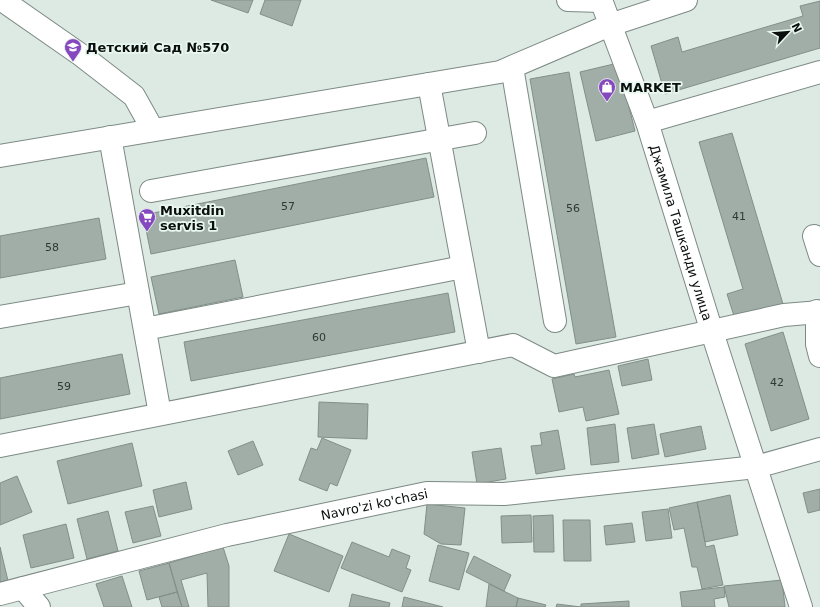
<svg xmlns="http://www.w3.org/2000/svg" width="820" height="607" viewBox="0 0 820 607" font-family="'DejaVu Sans',sans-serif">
<rect width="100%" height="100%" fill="#dceae3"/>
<path fill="#a1aea8" stroke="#828f89" d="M211,0H253L248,13Z
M265,0H301L292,26L260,14Z
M820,1V48L665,94L651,46L678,37L682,52L803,16L800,6Z
M618,63L635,131L596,141L580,72Z
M569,72L616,337L576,344L530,79Z
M732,133L783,304L735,319L727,294L743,289L699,142Z
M426,158L434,197L151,254L143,215Z
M99,218L106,259L0,278V236Z
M235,260L243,297L159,314L151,277Z
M448,293L455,332L191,381L184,342Z
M783,332L809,419L771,431L745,344Z
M122,354L130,394L0,419V378Z
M648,359L652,380L622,386L618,366Z
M609,370L619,414L586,421L583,407L559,412L552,379L574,374L575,377Z
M319,402L368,404L367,439L318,437Z
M615,424L619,462L591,465L587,428Z
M654,424L659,454L632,459L627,428Z
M701,426L706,449L665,457L660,434Z
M558,430L565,469L536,474L531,446L542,445L540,433Z
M322,438L351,450L337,486L330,483L327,491L299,480L311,448L317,450Z
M253,441L263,465L238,475L228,451Z
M132,443L142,486L68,504L57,461Z
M501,448L506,479L477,484L472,452Z
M17,476L32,512L0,525V483Z
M186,482L192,509L159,517L153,490Z
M820,489V510L808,513L803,493Z
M730,495L738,535L705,542L697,502Z
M697,502L706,547L714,545L723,585L702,589L697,567H692L684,528L674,530L669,508Z
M427,504L465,508L461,545L441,544L424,534Z
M153,506L161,536L133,543L125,512Z
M668,509L672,538L646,541L642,512Z
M108,511L118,551L87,559L77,519Z
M531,515L532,542L502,543L501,516Z
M553,515L554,552H534L533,516Z
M563,520H590L591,561H564Z
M632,523L635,542L606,545L604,526Z
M66,524L74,558L31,568L23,535Z
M289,534L343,556L329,592L274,571Z
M352,542L389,557L392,549L410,556L406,568L411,570L402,592L341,568Z
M438,545L469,553L459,590L429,581Z
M0,547L9,585L0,587Z
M223,547L229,566V607H208L207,573L181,580L189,607H182L169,563Z
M474,556L511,575L504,591L466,572Z
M169,563L177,592L147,600L139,571Z
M122,576L132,607H104L96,584Z
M782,580L785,607H729L724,586Z
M489,584L518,598L516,607H486Z
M724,587L725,597L714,599L715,607H682L680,592Z
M177,592L182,607H162L159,597Z
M352,594L390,603L389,607H349Z
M404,597L443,607H402Z
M518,598L546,605L545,607H516Z
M629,601V607H581V604Z
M557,604L581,607H556Z"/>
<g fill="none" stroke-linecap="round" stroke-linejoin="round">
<g stroke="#7d8a84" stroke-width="24">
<g id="minor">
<path d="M2,0L81,55L134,96L153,130"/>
<path d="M568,0L601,1"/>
<path id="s1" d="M601,0L647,122L712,332L801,607"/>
<path d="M512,67L555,321"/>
<path d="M429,84L479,352"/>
<path d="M647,122L820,72"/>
<path d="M110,137L160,414"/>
<path d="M0,156L500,72L610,25L686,0"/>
<path d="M151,191L475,133"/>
<path d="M814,236L820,255"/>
<path d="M817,311V344L820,356"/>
<path d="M0,317L138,293"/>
<path d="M145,329L463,267"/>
<path d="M0,446L513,345L554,366L784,315L820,312"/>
<path d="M23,588L39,607"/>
<path id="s2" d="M0,594L227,535L427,493L504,494L756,467L820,449"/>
</g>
</g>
<use href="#minor" stroke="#fff" stroke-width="22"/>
</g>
<defs>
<g id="school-pin" transform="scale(0.9)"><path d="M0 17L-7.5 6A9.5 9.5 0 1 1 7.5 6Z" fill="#8548be" stroke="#e9f7f1"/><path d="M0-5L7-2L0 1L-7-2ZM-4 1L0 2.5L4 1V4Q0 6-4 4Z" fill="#fff"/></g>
<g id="shop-pin" transform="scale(0.9)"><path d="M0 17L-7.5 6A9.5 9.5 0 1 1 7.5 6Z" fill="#8548be" stroke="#e9f7f1"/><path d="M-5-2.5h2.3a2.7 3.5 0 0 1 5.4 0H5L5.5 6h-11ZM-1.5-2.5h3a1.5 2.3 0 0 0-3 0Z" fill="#fff"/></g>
<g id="supermarket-pin" transform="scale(0.9)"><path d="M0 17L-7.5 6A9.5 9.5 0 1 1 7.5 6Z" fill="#8548be" stroke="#e9f7f1"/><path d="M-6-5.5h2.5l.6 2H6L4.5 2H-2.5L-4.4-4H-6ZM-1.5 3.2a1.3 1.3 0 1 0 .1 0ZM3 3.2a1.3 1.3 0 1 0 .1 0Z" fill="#fff"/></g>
</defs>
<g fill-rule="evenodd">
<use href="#school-pin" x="73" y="47"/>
<use href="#shop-pin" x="607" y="87"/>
<use href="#supermarket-pin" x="147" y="217"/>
</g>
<g text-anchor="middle" stroke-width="3.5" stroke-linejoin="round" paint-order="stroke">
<g font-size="11" fill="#303734">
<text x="288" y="210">57</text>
<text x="573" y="212">56</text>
<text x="739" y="220">41</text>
<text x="52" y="251">58</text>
<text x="319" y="341">60</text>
<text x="777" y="386">42</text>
<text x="64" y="390">59</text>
</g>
<g font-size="13" font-weight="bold" fill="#0a0f0d" stroke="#e9f7f1" text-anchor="start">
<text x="86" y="52">Детский Сад №570</text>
<text x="620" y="92">MARKET</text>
<text x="160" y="215">Muxitdin<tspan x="160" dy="15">servis 1</tspan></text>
</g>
<g font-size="13" fill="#0a0f0d" stroke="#e9f7f1">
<text dy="5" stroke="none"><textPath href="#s1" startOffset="246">Джамила Ташканди улица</textPath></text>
<text dy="5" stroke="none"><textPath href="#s2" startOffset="385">Navro'zi ko'chasi</textPath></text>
</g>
</g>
<g transform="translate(788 32) rotate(64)" stroke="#e9f7f1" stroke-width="3" paint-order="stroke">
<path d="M0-3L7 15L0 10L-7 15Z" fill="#0a0f0d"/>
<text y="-6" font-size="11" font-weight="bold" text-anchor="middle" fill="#0a0f0d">N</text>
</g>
</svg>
